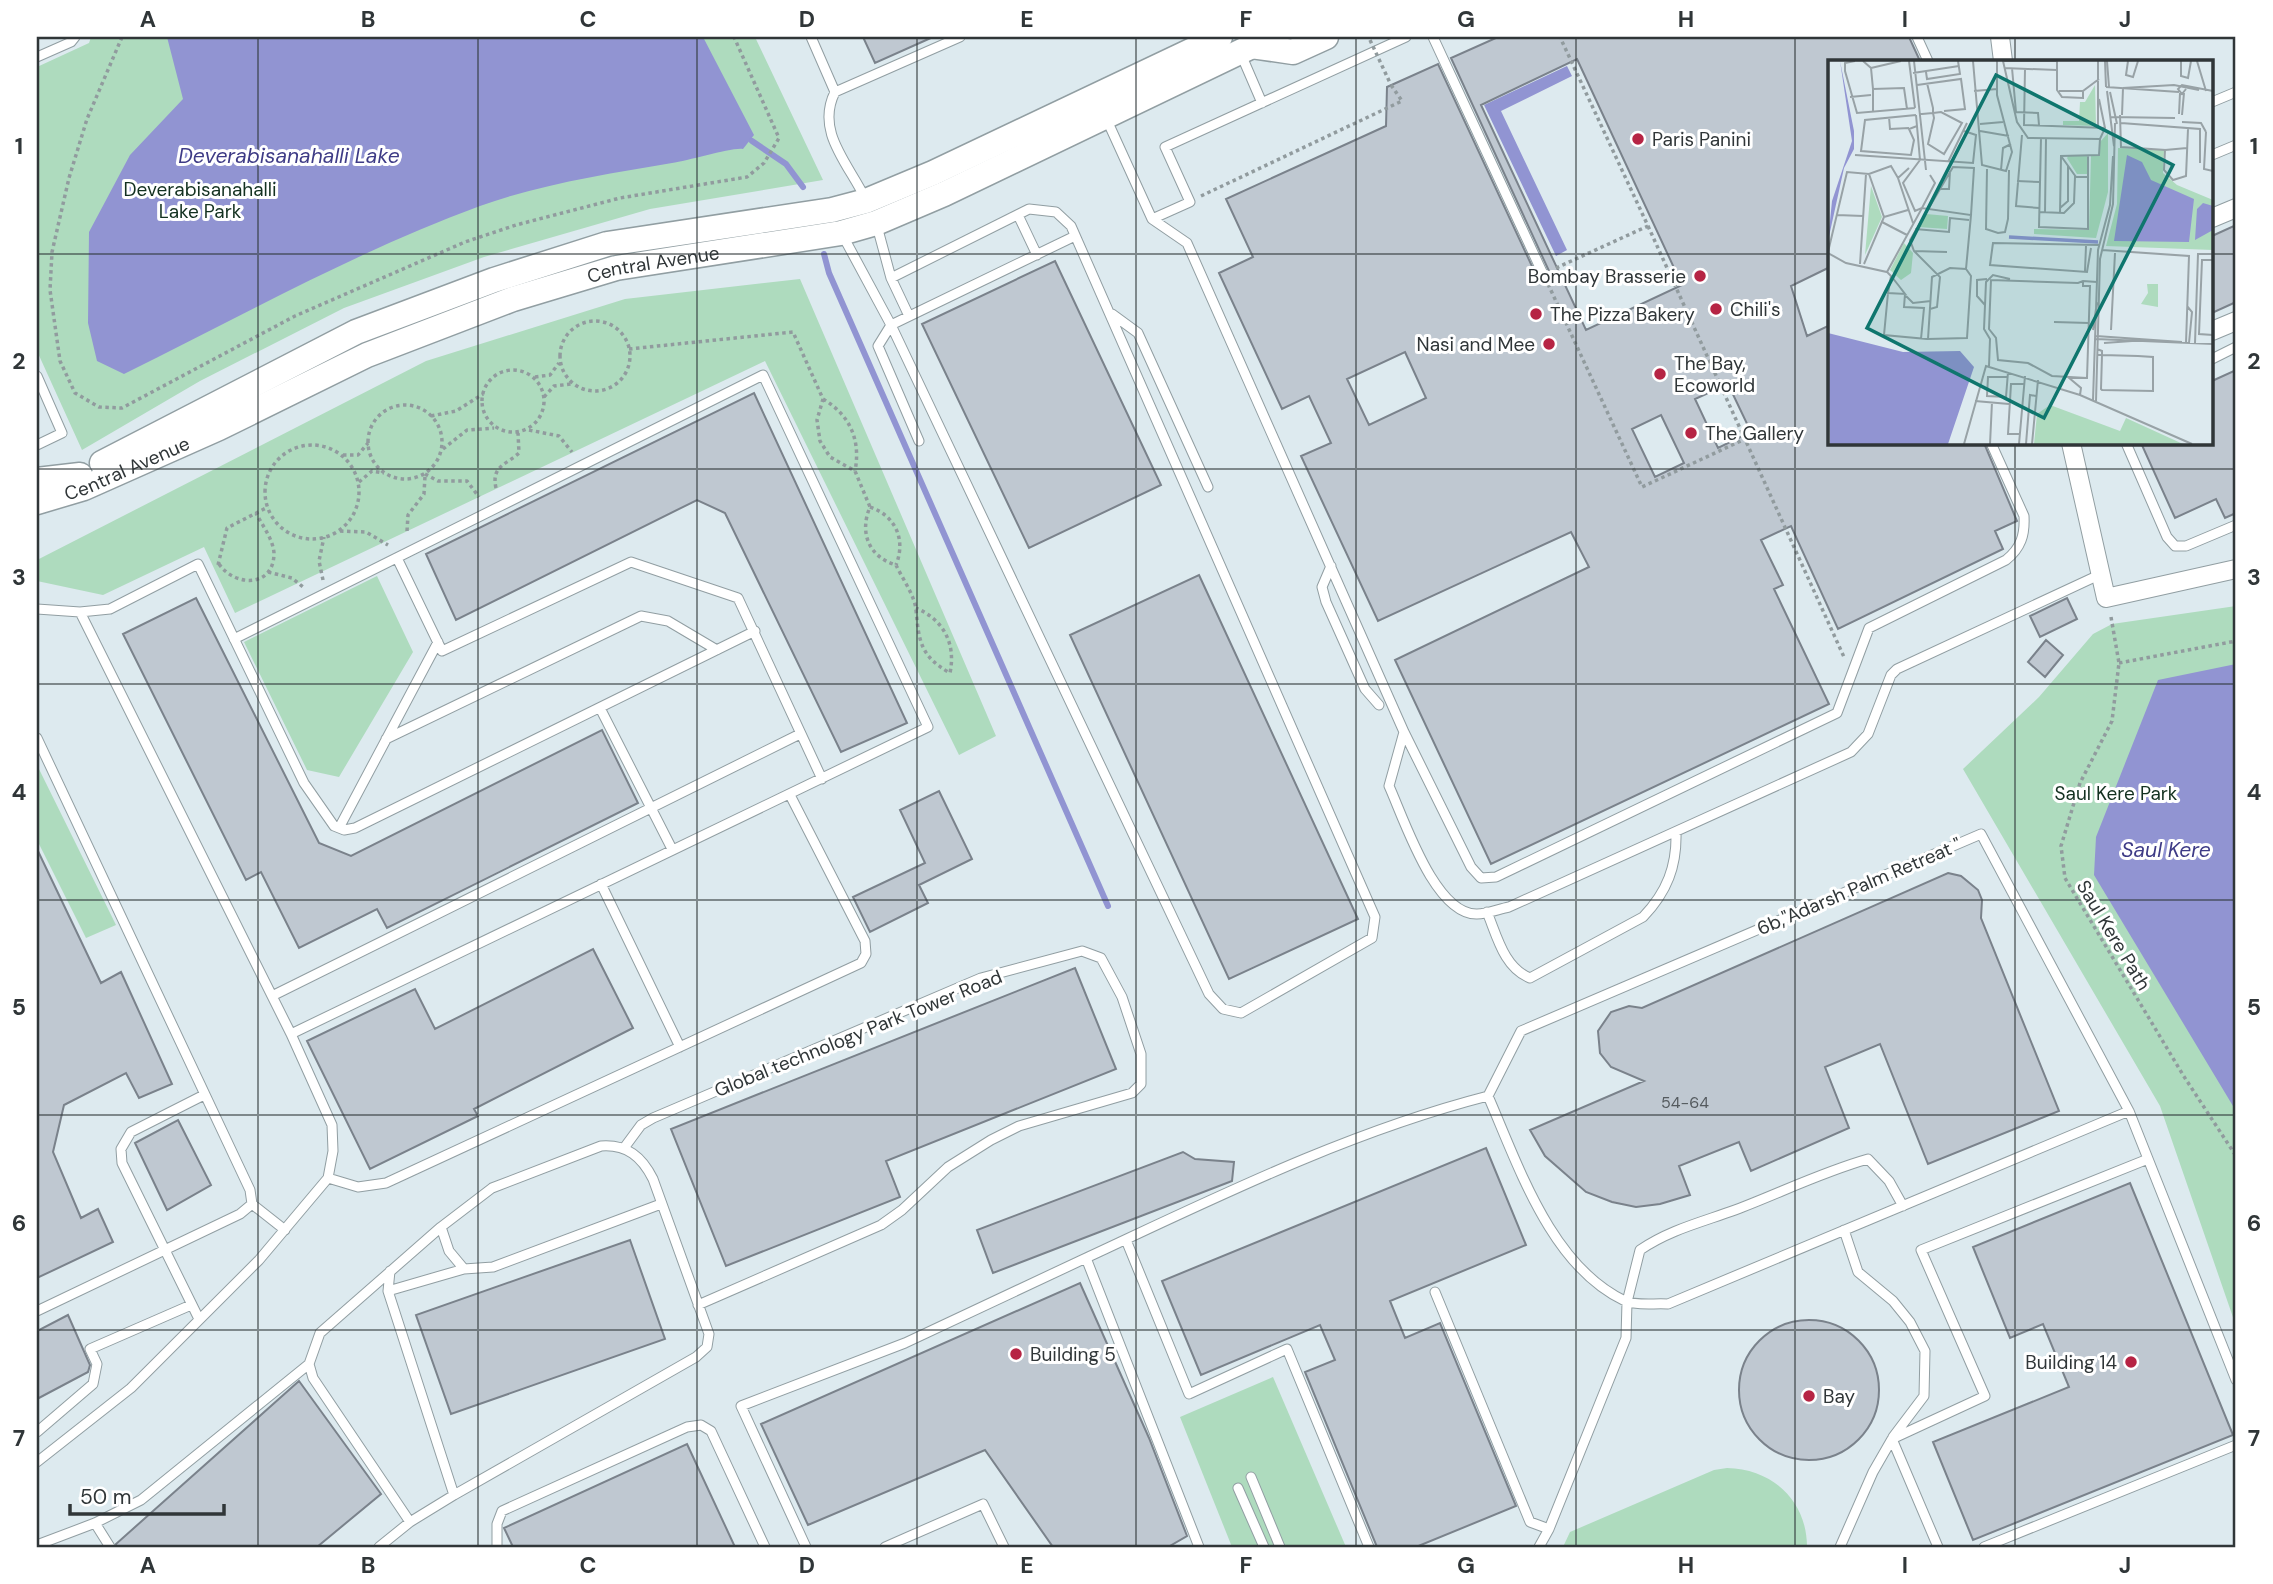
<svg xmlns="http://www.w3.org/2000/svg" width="2273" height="1584" viewBox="0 0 2273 1584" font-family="'DM Sans',sans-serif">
<rect width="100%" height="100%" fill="#ddeaef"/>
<path fill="#aedbbe" d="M91,37H755L823,180L650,209L484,257L344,308L200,381L82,450L37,351V67L89,43Z
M800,279L996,736L959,755L765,361L235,613L204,547L103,595L37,581V560L426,361L625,299Z
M377,576L413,652L339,777L307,770L244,642Z
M2236,606V1326L2160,1106L1963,769L2039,697L2093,634L2112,624Z
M37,765L116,925L86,938L37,840Z
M1273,1377L1346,1547H1232L1180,1417Z
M1727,1468C1773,1469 1807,1501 1807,1547H1563L1570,1532L1714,1470Z"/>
<path fill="#9194d2" d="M167,37H703L754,135L743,149C732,147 688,161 672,163C608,174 541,184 480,206C357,251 242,316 124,374L97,361L88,323L89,232L130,155L183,99Z
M1567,66L1572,76L1501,111L1567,250L1556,256L1484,105Z
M2236,664V1111L2094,875L2096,837L2158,680Z"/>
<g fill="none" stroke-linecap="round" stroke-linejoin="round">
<path stroke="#9194d2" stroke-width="6" d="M752,141L786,164L803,187
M824,254L829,273L1108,906"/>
</g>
<path fill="#bfc8d1" stroke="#7a828b" stroke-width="2" fill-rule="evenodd" d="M863,37H933L875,63Z
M1498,37H1909L1920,61H1830V267L1791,286L1807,336L1830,325V443H1984L2017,521L1995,531L2003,549L1838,629L1791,526L1761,540L1783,585L1774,589L1829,704L1491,864L1395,660L1589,567L1571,532L1378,621L1301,456L1331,443L1309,396L1282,409L1219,273L1253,257L1226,199L1386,126L1387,87L1438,64L1537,277L1542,281L1548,279L1549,271L1451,58ZM1577,59L1682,285L1586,330L1481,105ZM1405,352L1426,398L1369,425L1347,379ZM1728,384L1751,432L1718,448L1695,399ZM1661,415L1684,463L1655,477L1632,429Z
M2236,225V302L2212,313V236Z
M1055,261L1161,485L1029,548L922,324Z
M2236,370V513L2225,518L2216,499L2175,518L2141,443H2212V381Z
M754,393L907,723L841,752L725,513L697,500L456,620L426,554Z
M1199,575L1358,919L1229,979L1070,635Z
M196,598L319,843L351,856L602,730L638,803L387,928L377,909L299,948L261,872L246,880L123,634Z
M2067,598L2077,619L2040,637L2030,616Z
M2046,640L2063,655L2045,677L2028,662Z
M939,791L972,859L919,885L928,903L870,932L853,897L925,863L900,810Z
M37,849L101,983L121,972L172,1084L139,1098L126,1073L64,1105L53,1152L81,1218L98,1209L113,1242L37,1278Z
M1948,873L1961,876L1978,890L1982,900L1981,918L2059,1111L1928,1164L1880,1044L1825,1067L1849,1128L1751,1171L1739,1142L1679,1166L1690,1195L1660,1204L1636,1207L1612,1202L1586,1192L1545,1156L1530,1130L1644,1081L1611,1067L1600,1053L1598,1031L1611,1012L1629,1006L1642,1008Z
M593,949L633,1028L474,1109L478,1116L370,1169L307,1041L415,989L435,1029Z
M1075,968L1116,1069L886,1161L900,1197L726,1266L671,1129Z
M178,1120L211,1185L167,1210L135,1143Z
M1486,1148L1526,1245L1390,1301L1405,1338L1440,1323L1516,1506L1416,1547H1377L1305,1372L1335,1360L1320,1325L1201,1375L1162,1281Z
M1183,1152L1195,1159L1234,1162L1232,1181L993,1273L977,1230Z
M2130,1183L2233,1435L1973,1540L1933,1442L2069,1387L2043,1324L2010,1338L1973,1247Z
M630,1240L665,1339L451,1414L416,1315Z
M1080,1283L1149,1438L1187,1536L1168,1547H1053L985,1450L808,1525L761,1424Z
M68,1315L90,1365L88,1372L37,1399V1331Z
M1739 1390a70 70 0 1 1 140 0a70 70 0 1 1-140 0Z
M299,1381L381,1494L317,1547H117L116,1544Z
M687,1444L735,1547H513L504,1528Z"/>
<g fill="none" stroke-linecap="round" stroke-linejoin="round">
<g stroke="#919ea2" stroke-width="11">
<path id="lane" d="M811,37L835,92C815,132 849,164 866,200
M1433,37L1543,274
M1917,37L1928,61
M1240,52L1262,103
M37,57L71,42L75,37
M835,92L960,37
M2212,102L2236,92
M1106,118L1152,219L1187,243L1404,732L1471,867L1481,878L1496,877L1837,713L1869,628L2006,560C2021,548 2025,535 2024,516L1991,443
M2212,155L2236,145
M1018,215L1037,255
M1152,219L1190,202L1165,147L1406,37
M877,226L891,278L909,316
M843,236L891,325L1209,994L1223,1009L1241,1013L1372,938L1375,917L1071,226L1056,212L1029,209L891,278
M1112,314L1138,333L1208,487
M2212,359L2236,347
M37,376L62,433L37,445
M919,441L878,346L891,325L1075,236
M2126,443L2167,537L2175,546H2186L2236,525
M397,558L442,651L631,562L738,598L822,779
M1331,566L1322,587L1326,602L1365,689L1379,705
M37,609L80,612L291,1034L332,1125L333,1151L328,1178L259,1260L131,1388L37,1462
M80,612L110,609L198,564L304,783L334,826L344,830L355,828L755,631
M234,639L763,375L928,727L291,1034
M600,708L672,849
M1404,732L1389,786C1404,819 1435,915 1477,914C1487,914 1499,909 1509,907L1851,752L1868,734L1891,675L1897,669L2099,575
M37,738L250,1190L252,1204L240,1214L37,1311
M386,739L641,616L668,621L717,650
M339,828L438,642
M1981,834L2129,1111L1668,1304C1655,1303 1636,1306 1625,1301C1551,1266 1519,1167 1488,1096L1521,1031Z
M601,884L680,1047
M1487,912C1497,936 1504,968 1530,978L1643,917C1667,892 1677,866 1676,832
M272,996L800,734
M2129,1111L2236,1380
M624,1148L641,1125L653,1118L981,978L1082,951L1101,958L1122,997L1141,1054V1084L1132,1093L1019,1126L991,1140L948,1167L902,1210L881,1225L698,1305
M328,1178L358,1187L386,1183L861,963L866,954L865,941L790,795
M252,1204L285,1230
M441,1227L449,1251L464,1269L493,1267L661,1204
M1844,1230L1858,1272L1893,1301L1910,1322L1925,1351L1924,1396L1893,1437
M1126,1240L1189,1394L1287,1349L1369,1547
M390,1271L388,1291L454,1495
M388,1291L464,1269
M1435,1292L1530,1522L1549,1529
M199,1319L122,1163L121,1149L131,1132L204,1095
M37,1432L93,1384L97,1364L90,1349L191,1305
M1892,1439L1985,1396L1921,1250L2148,1159
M1251,1477L1280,1547
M1238,1488L1264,1547
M95,1523L110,1547
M37,1545L95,1523L141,1500L309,1364
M379,1547L410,1522L454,1495L696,1357L707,1347L709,1334L653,1179C642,1157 627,1144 601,1146L492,1188L441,1227L320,1333L309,1364L313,1378L410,1522
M497,1547V1524L502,1511L687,1427L701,1425L711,1431L765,1547
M806,1547L741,1406L905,1343L1086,1258
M885,1547L983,1504L1004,1547
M1199,1547L1086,1258C1217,1197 1348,1132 1488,1096
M1539,1547L1549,1529L1626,1338L1627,1302L1640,1250C1669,1230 1702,1222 1735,1210C1780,1193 1822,1172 1868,1159L1889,1181L1903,1206
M1840,1547L1873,1472L1892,1439L1938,1547
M1984,1547L2236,1445"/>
</g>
<g stroke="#919ea2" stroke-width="20">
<path id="street" d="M2000,37L2003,61
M2212,218L2236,208
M2212,331L2236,321
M2071,443L2106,598L2236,569"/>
</g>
<g stroke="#919ea2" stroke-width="27">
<g id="secondary">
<path d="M1251,46L1293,52L1326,37"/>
<path d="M102,463L356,332L494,280L607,244L832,210L866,201L933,173L1220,37"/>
<path d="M37,480L80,475"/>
<path id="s1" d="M37,502L84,488L219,428L367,355L513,299L616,268L841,233L876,223L944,194L1271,37"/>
</g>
</g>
<path stroke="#919b9e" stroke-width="3.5" stroke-dasharray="3.5 3.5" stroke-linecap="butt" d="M122,37L87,119L69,178L52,252L50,290L60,361L75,393L99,407L122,408L295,316L465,242L516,225L620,198L747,177L764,163L779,138L734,37
M1201,196L1402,101L1391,85
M1648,226L1844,657
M1556,268L1648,226L1560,37
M1548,284L1642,487L1745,439
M560 356a35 35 0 1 1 70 0a35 35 0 1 1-70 0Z
M629,349L793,332L823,399L817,420L820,441L830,457L855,471L870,507C859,533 869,557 896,565C902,578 915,596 916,610C919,641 920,656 950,673C956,644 944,620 916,608
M482 401a31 31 0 1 1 62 0a31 31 0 1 1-62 0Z
M535,377L550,375L559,363
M544,397L554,386L571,384
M823,399C850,415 861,440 855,471
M368 442a37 37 0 1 1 74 0a37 37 0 1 1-74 0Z
M431,416L456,411L483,394
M529,430L559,436L572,452
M265 492a47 47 0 1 1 94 0a47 47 0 1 1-94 0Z
M443,449L467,430L494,428
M343,455H358L368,443
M425,474L438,481H467L479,497
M359,482L372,471L384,473
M496,488C491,466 506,465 519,453L518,433
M870,507C896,516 906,540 896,565
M340,531L366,532L388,545
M407,531L408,515L424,494L425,476
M219,564C235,587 274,588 274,553C273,539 262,525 256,513
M218,565L227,528L268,507
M268,572L292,578L303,587
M323,580L319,561L324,537
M2111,617L2119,663L2112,721L2080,783L2061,846L2065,878L2183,1075L2236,1156
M2119,663L2236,641"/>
<use href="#lane" stroke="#fff" stroke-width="9"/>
<use href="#street" stroke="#fff" stroke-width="18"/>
<use href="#secondary" stroke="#fff" stroke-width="24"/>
<path stroke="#919b9e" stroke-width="3.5" stroke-dasharray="3.5 3.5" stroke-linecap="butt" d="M1370,40L1391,85"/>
</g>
<path fill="none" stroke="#303638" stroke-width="2" stroke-opacity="0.55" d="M258,37V1547M478,37V1547M697,37V1547M917,37V1547M1136,37V1547M1356,37V1547M1576,37V1547M1795,37V1547M2015,37V61M37,254H1830M2212,254H2236M2015,443V1547M37,469H2236M37,684H2236M37,900H2236M37,1115H2236M37,1330H2236"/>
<g fill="#b62444" stroke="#fff" stroke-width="2.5">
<circle cx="1638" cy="139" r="7"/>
<circle cx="1700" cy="276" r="7"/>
<circle cx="1716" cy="309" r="7"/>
<circle cx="1536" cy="314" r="7"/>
<circle cx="1549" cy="344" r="7"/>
<circle cx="1660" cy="374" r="7"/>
<circle cx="1691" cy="433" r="7"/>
<circle cx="1016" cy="1354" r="7"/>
<circle cx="2131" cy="1362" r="7"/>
<circle cx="1809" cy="1396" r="7"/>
</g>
<g text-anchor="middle" stroke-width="6" stroke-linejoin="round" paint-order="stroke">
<g font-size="16" fill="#545a5e">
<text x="1685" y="1108">54-64</text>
</g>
<g font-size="19" fill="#303638" stroke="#fff" text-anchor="start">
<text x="1652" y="146">Paris Panini</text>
<text x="1686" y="283" text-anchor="end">Bombay Brasserie</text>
<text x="1730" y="316">Chili's</text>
<text x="1550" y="321">The Pizza Bakery</text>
<text x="1535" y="351" text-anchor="end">Nasi and Mee</text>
<text x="1674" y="370">The Bay,<tspan x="1674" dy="22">Ecoworld</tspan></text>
<text x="1705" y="440">The Gallery</text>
<text x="1030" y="1361">Building 5</text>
<text x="2117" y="1369" text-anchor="end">Building 14</text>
<text x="1823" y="1403">Bay</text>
</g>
<g font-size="19" fill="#133120" stroke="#fff">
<text x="200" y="196">Deverabisanahalli<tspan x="200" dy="22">Lake Park</tspan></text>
<text x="2116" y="800">Saul Kere Park</text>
</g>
<g font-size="19" fill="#303638" stroke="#fff">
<text dy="7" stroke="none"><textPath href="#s1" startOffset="663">Central Avenue</textPath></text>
<text dy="7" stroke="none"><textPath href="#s1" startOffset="96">Central Avenue</textPath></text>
<text transform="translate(1859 886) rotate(-23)" y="7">6b,"Adarsh Palm Retreat "</text>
<text transform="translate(2114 935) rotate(59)" y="7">Saul Kere Path</text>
<text transform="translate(858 1033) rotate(-22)" y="7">Global technology Park Tower Road</text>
</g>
<g font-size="21" font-style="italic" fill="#3e3b86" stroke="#fff">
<text x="289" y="163">Deverabisanahalli Lake</text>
<text x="2166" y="857">Saul Kere</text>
</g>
</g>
<g transform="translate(1828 60)">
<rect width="385" height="385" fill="#ddeaef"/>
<path d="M267,25L268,66L235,65V61H251L252,42H257ZM280,73V132L268,178L206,174V169L261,170L263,96H272V82ZM290,88L336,90L335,113L349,125L385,140V190L278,186L289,144ZM241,95L259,96V114H249L239,98ZM43,126L54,157L37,195ZM98,154L120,156L119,169L90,167ZM76,183L85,193L83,213L73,220L62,210ZM319,224H330V247L313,244L320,233ZM222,345L292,371L298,358L355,384H206L209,354Z" fill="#aedbbe"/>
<path d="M12,1L26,71V89L16,108L0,181L4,141L24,81ZM299,95L314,102L323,120L366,139L361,182L286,181ZM375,143L385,146V170L367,180L369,149ZM0,273L75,292L132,291L146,307L120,384H2Z" fill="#9194d2"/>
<path fill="none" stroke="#9194d2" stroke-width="3.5" d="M181,177L270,182"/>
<path fill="none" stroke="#98a2a6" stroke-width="2" d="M27,1L17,3V11L29,53L87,48M35,1L43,8L45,29L76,28L79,49M81,1L87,48M86,1L98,110M145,1L154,105L178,111L184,92L169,35V1M277,1L278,27M279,1L281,27M300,1L298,15L305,17L310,1M353,1V16L360,18L363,1M369,1L378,31M43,8L73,1M176,8L229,10M184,8L188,52M197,9L196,65L277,68M98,12L99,19L132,14L130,1M85,13L131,6M271,19L255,31V38L234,37L229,30V1H175L189,62L200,78L272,79L277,68L271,39M89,25L133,19L137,49L116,51M278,27L351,32M295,28L346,25L371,30M358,29L354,34L350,29L354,25L385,31M146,31L169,29M231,31H255M279,31L286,86M282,32L289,64M22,37L43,35M45,52V29M186,52L210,53L211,65M92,54H94L105,53L113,52L134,63L116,94L100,84L106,58L105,53V48L99,23M351,54L352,33M88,55L37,60L33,91L83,95L86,80L81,69L89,66M88,55L92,100M292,55L293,87L337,90L336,110L345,120L358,116L360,69M294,55L295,28M354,55L356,33M61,57L62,69L81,68M283,57L347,58M354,62L373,63L378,72M293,63L372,69V103M152,64L175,62M270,67V1M152,71L181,76M378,72L376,109L385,111M194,75L188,146L211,148M213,78L211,167L260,169V95M337,90L359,88M27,95L145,103L148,75L136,71M233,96L248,117M92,100L75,123L87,151L94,148L107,123L102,115M120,102L139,63M159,109L158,169L170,173L177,172L180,159L181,110M173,110L175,88L183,84M41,114L56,157L80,150M70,118L85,163M189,121L212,122M109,129H121L122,111M232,148L240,141V106M211,152L236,153L246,143L247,117H260M217,152L218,79M232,153L233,96L271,95L272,79M9,155L35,156M54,162L79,175M87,169L121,172L122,158L141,160M263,188L259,212L162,205L165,183L271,185M274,190L361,196L358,283M86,191L119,192M0,192L19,112L41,114L63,106L70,118L81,108M0,193L18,203L59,212L94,148L143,155L138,209M385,200H374L371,274L385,275M32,204L38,114M36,204L56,157M122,208L138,209L143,216L139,278L100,279L104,217ZM257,211L258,186M59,212L63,216L71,226L77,234L60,233L63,216M255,221V226H262L259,318L224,316L200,303L170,300L168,278L161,269L163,220L250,223L255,221L269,222M60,233L56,275L99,279M77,234L76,247L96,248L93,279M78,236L85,243L103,241M157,245L149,236V220L159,219M359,246L364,252L361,283M102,249L109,247L112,217L86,191L82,180L125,107L146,108L143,155M226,262L261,263M265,270L269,242M283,270L287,193M268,276L354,282M268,279L385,284M276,283L304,281M367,283L370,194H385M269,295H274L310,296L325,297V331L274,330L273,329L274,295V291L269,289M161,306L162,279L156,269L158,222L165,215L182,219M180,317H160L159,336L178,337L180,312M240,317L253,328L252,335M265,340L270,190L282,145L285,96M147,341L181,344M268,341L272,199L285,144L287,63M191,374H180L183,324H196M136,384L158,306L252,335L364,384M162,384L164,342M191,384L197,316M198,384L202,335L208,336M204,384L210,320"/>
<path fill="#0f766e" fill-opacity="0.15" stroke="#0f766e" stroke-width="3.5" d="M168,15L345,105L216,358L39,268Z"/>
<rect width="385" height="385" fill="none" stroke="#303638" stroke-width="3.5"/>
</g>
<rect width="2273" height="1584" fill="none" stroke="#ffffff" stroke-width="77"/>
<path d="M70 1504v10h154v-10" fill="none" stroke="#303638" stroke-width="3.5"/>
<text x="80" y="1504" font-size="21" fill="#303638" stroke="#ffffff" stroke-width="5" paint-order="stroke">50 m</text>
<rect x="38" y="38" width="2196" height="1508" fill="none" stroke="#303638" stroke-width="2.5"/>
<g font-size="23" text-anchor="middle" font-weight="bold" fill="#303638">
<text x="148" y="27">A</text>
<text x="368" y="27">B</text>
<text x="588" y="27">C</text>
<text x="807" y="27">D</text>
<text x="1027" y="27">E</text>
<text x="1246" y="27">F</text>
<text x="1466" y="27">G</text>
<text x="1686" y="27">H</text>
<text x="1905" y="27">I</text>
<text x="2125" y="27">J</text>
<text x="19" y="154">1</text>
<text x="2254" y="154">1</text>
<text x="19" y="369">2</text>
<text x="2254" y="369">2</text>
<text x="19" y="585">3</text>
<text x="2254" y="585">3</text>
<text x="19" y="800">4</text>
<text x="2254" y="800">4</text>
<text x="19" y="1015">5</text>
<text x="2254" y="1015">5</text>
<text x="19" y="1231">6</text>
<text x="2254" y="1231">6</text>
<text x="19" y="1446">7</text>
<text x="2254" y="1446">7</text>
<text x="148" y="1573">A</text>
<text x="368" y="1573">B</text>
<text x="588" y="1573">C</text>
<text x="807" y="1573">D</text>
<text x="1027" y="1573">E</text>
<text x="1246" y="1573">F</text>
<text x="1466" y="1573">G</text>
<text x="1686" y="1573">H</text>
<text x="1905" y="1573">I</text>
<text x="2125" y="1573">J</text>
</g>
</svg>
